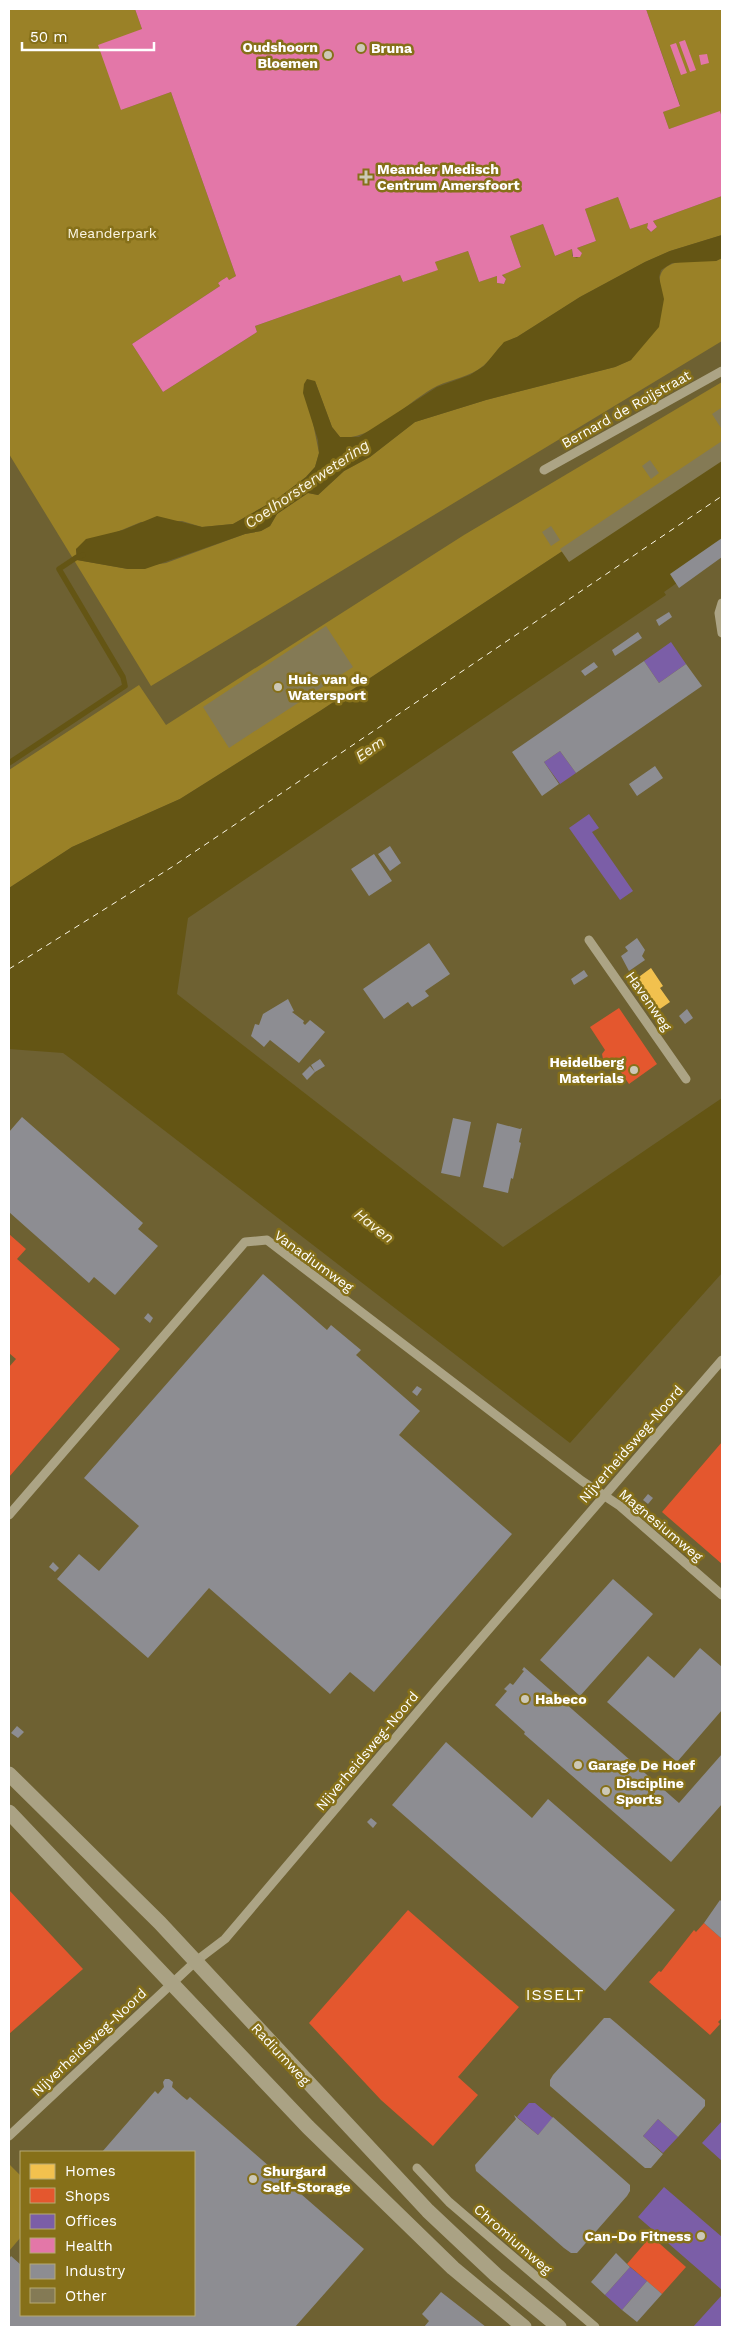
<svg xmlns="http://www.w3.org/2000/svg" width="731" height="2336" viewBox="0 0 731 2336" font-family="'Work Sans',sans-serif">
<rect width="100%" height="100%" fill="#6e6132"/>
<path fill="#9a8127" d="M9,9H135L142,29L121,110L171,92L236,276L229,280L225,278L218,283L220,286L132,344L163,392L257,332L255,326L400,275L403,282L437,270L435,262L468,251L479,282L497,276V283L504,284L506,279L502,274L521,267L510,236L543,224L555,256L572,249V256L577,258L582,253L577,248L596,241L585,209L618,197L630,229L648,223L647,229L651,232L657,227L653,221L722,196V235L670,251L645,262L580,297L517,337C494,346 498,354 483,366C470,377 452,379 437,386C409,400 372,442 340,437L332,427L315,381L312,418L319,453L315,467L306,477L277,499L233,524L202,527L182,521L141,522L76,549L77,560L128,569L166,563L245,534L261,531L270,526L277,514L308,493L318,495L344,471L370,457L415,422L486,400L615,367L631,360L660,285C656,255 696,262 716,261L722,258V341L151,686L9,454Z
M646,9H722V118L720,112L669,129L663,112L680,105Z
M722,382V446L320,711L180,799L72,847L9,888V770L139,685L166,725L464,535Z
M9,2164L21,2176V2237L9,2251Z"/>
<path fill="#645514" d="M722,235V258L716,261L672,263L661,270L659,277L664,299L659,327L631,360L615,367L486,400L415,422L370,457L344,471L318,495L308,493L277,514L270,526L261,531L245,534L145,569H128L77,560L76,549L86,539L123,530L157,516L202,527L233,524L277,499L306,477L315,467L319,453L318,440L303,393L304,384L307,379L315,381L332,427L340,437H359L437,387L470,375L484,366L504,342L517,337L580,297L645,262L670,251Z
M722,446V551L664,592L666,595L188,918L177,994L503,1247L722,1098V1273L570,1443L78,1064L63,1053L9,1049V888L72,847L180,799L320,711Z"/>
<path fill="#f2c14e" d="M651,968L663,986L660,988L670,1002L654,1013L632,982Z"/>
<path fill="#e4572e" d="M619,1008L657,1064L629,1084L613,1061L608,1062L603,1059L602,1054L605,1050L590,1027Z
M9,1234L26,1249L17,1259L120,1349L9,1477V1367L16,1359L9,1353Z
M722,1442V1564L662,1512Z
M9,1890L83,1969L9,2034Z
M408,1910L519,2007L458,2077L478,2095L433,2146L381,2100L309,2023Z
M704,1923L722,1939V2018L718,2022L720,2024L710,2035L649,1982L659,1971L661,1972L694,1930L696,1932Z
M651,2236L686,2267L662,2294L627,2264Z"/>
<path fill="#7b5ea7" d="M671,642L686,664L659,683L644,661Z
M560,751L576,773L560,784L544,762Z
M589,814L599,828L592,832L633,891L620,900L569,828Z
M529,2103H535L553,2118L538,2135L517,2117Z
M658,2119L678,2137L663,2153L643,2136Z
M722,2121V2161L702,2143Z
M664,2187L722,2237V2290L638,2217Z
M630,2267L647,2281L622,2310L605,2295Z
M722,2295V2327H693Z"/>
<path fill="#e377a8" d="M135,9H646L680,106L663,112L669,129L720,111L722,118V196L653,221L657,227L651,232L647,228L648,223L630,229L618,197L585,209L596,241L577,248L582,253L580,257H573L572,249L555,256L543,224L510,236L521,267L502,275L506,279L504,284L497,283V276L479,282L468,251L435,262L438,270L403,282L400,275L255,326L257,332L163,392L132,344L220,286L218,283L222,280L227,277L229,280L236,276L171,92L121,110L98,45L142,29Z
M685,40L696,70L690,72L679,42Z
M676,43L687,73L681,75L670,45Z
M707,54L709,63L701,65L699,55Z"/>
<path fill="#8d8d92" d="M722,538V557L679,588L670,574Z
M669,612L672,617L659,626L656,620Z
M638,632L642,638L615,656L612,650Z
M644,661L659,683L686,664L702,686L576,773L560,751L544,762L559,784L542,796L512,752Z
M594,662L598,667L585,676L581,671Z
M655,766L663,778L637,796L629,784Z
M390,846L401,863L390,871L378,854Z
M374,854L392,881L369,896L351,869Z
M637,938L645,950L642,956L645,960L629,971L621,956L628,951L625,947Z
M429,943L450,974L425,991L429,996L412,1007L408,1002L384,1019L363,989Z
M584,970L588,976L574,985L571,979Z
M288,999L294,1011L292,1012L304,1021L303,1023L305,1025L310,1020L325,1032L299,1063L270,1040L264,1047L251,1036L255,1024L259,1025L263,1014Z
M687,1009L693,1018L685,1024L679,1016Z
M320,1059L325,1066L315,1072L311,1065Z
M310,1066L315,1072L307,1080L302,1074Z
M22,1117L143,1223L138,1229L158,1246L115,1295L94,1277L89,1283L9,1212V1132Z
M453,1118L471,1122L460,1177L441,1173Z
M497,1123L520,1129L522,1128L519,1142L521,1143L513,1179L511,1178L508,1193L483,1187Z
M263,1274L327,1330L331,1325L361,1350L356,1355L420,1411L399,1435L512,1534L374,1692L350,1672L330,1694L209,1588L148,1658L57,1579L79,1554L99,1571L139,1526L84,1478Z
M148,1313L153,1318L150,1323L144,1318Z
M417,1386L422,1389L417,1396L412,1392Z
M648,1494L653,1498L648,1504L643,1500Z
M53,1562L59,1568L55,1572L49,1567Z
M613,1579L653,1614L580,1696L540,1660Z
M700,1648L722,1667V1710L677,1762L607,1702L648,1656L674,1678Z
M524,1667L679,1803L722,1754V1804L671,1862L524,1734L525,1732L495,1705L507,1691L504,1689L510,1683L513,1685L524,1671L522,1670Z
M17,1726L24,1732L18,1738L11,1733Z
M446,1742L532,1818L548,1799L675,1910L605,1991L392,1805Z
M371,1818L377,1823L373,1828L367,1822Z
M720,1900L722,1902V1939L704,1923Z
M604,2018H610L616,2023L705,2100V2106L678,2137L658,2119L643,2136L663,2154L651,2168H645L639,2163L550,2086V2080L553,2075Z
M165,2079H169L173,2082L172,2087L182,2096L187,2100L190,2097L364,2249L295,2327H9V2259L11,2256L21,2265V2315H194V2152H102L155,2091L158,2094L164,2087L163,2082Z
M514,2115L538,2135L553,2117L630,2185V2191L627,2196L577,2253H571L564,2248L476,2171L475,2165L516,2119Z
M616,2253L630,2267L605,2295L591,2282Z
M647,2281L662,2294L637,2322L622,2310Z
M441,2292L486,2327H424L429,2321L422,2314Z"/>
<g fill="none" stroke-linecap="round" stroke-linejoin="round">
<path stroke="#645514" stroke-width="5.5" d="M9,763L125,686L123,677L59,569L77,557L83,555"/>
<path stroke="#fcf7e6" stroke-width="1" stroke-dasharray="6 5" stroke-linecap="butt" d="M9,969L172,867L722,496"/>
</g>
<path fill="#847a55" d="M721,408L722,411L721,428L712,414Z
M722,441V461L569,562L560,549Z
M650,460L659,473L651,479L642,466Z
M551,526L560,540L551,546L542,532Z
M326,626L353,667L229,748L203,707Z"/>
<g fill="none" stroke-linecap="round" stroke-linejoin="round">
<path stroke="#aca485" stroke-width="9" d="M544,470L722,371
M722,603L719,613L722,633
M589,940L686,1079
M9,1515L245,1242L267,1240L582,1481L620,1506L722,1595
M9,2136L196,1961L225,1939L437,1689L722,1360
M417,2168L449,2202L595,2327"/>
<path stroke="#aaa284" stroke-width="15" d="M9,1774L160,1923L428,2211L496,2275L559,2327
M9,1812L308,2127L453,2268L524,2327"/>
</g>
<g fill="#ccc8b7" stroke="#867019" stroke-width="2">
<circle cx="361" cy="48" r="5"/>
<circle cx="328" cy="55" r="5"/>
<path d="M363.5 169.5h5v5h5v5h-5v5h-5v-5h-5v-5h5z"/>
<circle cx="278" cy="687" r="5"/>
<circle cx="634" cy="1070" r="5"/>
<circle cx="525" cy="1699" r="5"/>
<circle cx="578" cy="1765" r="5"/>
<circle cx="606" cy="1791" r="5"/>
<circle cx="253" cy="2179" r="5"/>
<circle cx="701" cy="2236" r="5"/>
</g>
<g text-anchor="middle" stroke-width="5" stroke-linejoin="round" paint-order="stroke">
<g font-size="14" font-weight="bold" fill="#fff" stroke="#867019" text-anchor="start">
<text x="318" y="52" text-anchor="end">Oudshoorn<tspan x="318" dy="16">Bloemen</tspan></text>
<text x="371" y="53">Bruna</text>
<text x="377" y="174">Meander Medisch<tspan x="377" dy="16">Centrum Amersfoort</tspan></text>
<text x="288" y="684">Huis van de<tspan x="288" dy="16">Watersport</tspan></text>
<text x="624" y="1067" text-anchor="end">Heidelberg<tspan x="624" dy="16">Materials</tspan></text>
<text x="535" y="1704">Habeco</text>
<text x="588" y="1770">Garage De Hoef</text>
<text x="616" y="1788">Discipline<tspan x="616" dy="16">Sports</tspan></text>
<text x="263" y="2176">Shurgard<tspan x="263" dy="16">Self-Storage</tspan></text>
<text x="691" y="2241" text-anchor="end">Can-Do Fitness</text>
</g>
<g font-size="14" fill="#fcf7e5" stroke="#867019">
<text x="112" y="238">Meanderpark</text>
</g>
<g font-size="14" fill="#fff" stroke="#867019">
<text transform="translate(626 409) rotate(-29)" y="5">Bernard de Roijstraat</text>
<text transform="translate(649 1001) rotate(55)" y="5">Havenweg</text>
<text transform="translate(314 1261) rotate(36)" y="5">Vanadiumweg</text>
<text transform="translate(631 1444) rotate(-49)" y="5">Nijverheidsweg-Noord</text>
<text transform="translate(661 1525) rotate(40)" y="5">Magnesiumweg</text>
<text transform="translate(367 1751) rotate(-50)" y="5">Nijverheidsweg-Noord</text>
<text transform="translate(89 2042) rotate(-43)" y="5">Nijverheidsweg-Noord</text>
<text transform="translate(281 2054) rotate(47)" y="5">Radiumweg</text>
<text transform="translate(513 2239) rotate(41)" y="5">Chromiumweg</text>
</g>
<g font-size="15" font-style="italic" fill="#fcf7e6" stroke="#867019">
<text transform="translate(307 484) rotate(-34)" y="5">Coelhorsterwetering</text>
<text transform="translate(370 749) rotate(-35)" y="5">Eem</text>
<text transform="translate(374 1226) rotate(38)" y="5">Haven</text>
</g>
<g font-size="16" letter-spacing="1" fill="#fff" stroke="#867019">
<text x="555" y="2000">ISSELT</text>
</g>
</g>
<rect width="731" height="2336" fill="none" stroke="#ffffff" stroke-width="20"/>
<rect x="20" y="2151" width="175" height="165" fill="#867019" stroke="#b6a975"/>
<rect x="30" y="2164" width="25" height="15" fill="#f2c14e" stroke="#b6a975"/>
<text x="65" y="2176" font-size="15" fill="#ffffff">Homes</text>
<rect x="30" y="2188" width="25" height="15" fill="#e4572e" stroke="#b6a975"/>
<text x="65" y="2201" font-size="15" fill="#ffffff">Shops</text>
<rect x="30" y="2214" width="25" height="15" fill="#7b5ea7" stroke="#b6a975"/>
<text x="65" y="2226" font-size="15" fill="#ffffff">Offices</text>
<rect x="30" y="2238" width="25" height="15" fill="#e377a8" stroke="#b6a975"/>
<text x="65" y="2251" font-size="15" fill="#ffffff">Health</text>
<rect x="30" y="2264" width="25" height="15" fill="#8d8d92" stroke="#b6a975"/>
<text x="65" y="2276" font-size="15" fill="#ffffff">Industry</text>
<rect x="30" y="2288" width="25" height="15" fill="#847a55" stroke="#b6a975"/>
<text x="65" y="2301" font-size="15" fill="#ffffff">Other</text>
<path d="M22 42v8h132v-8" fill="none" stroke="#ffffff" stroke-width="2.5"/>
<text x="30" y="42" font-size="15" fill="#ffffff" stroke="#867019" stroke-width="4" paint-order="stroke">50 m</text>
</svg>
